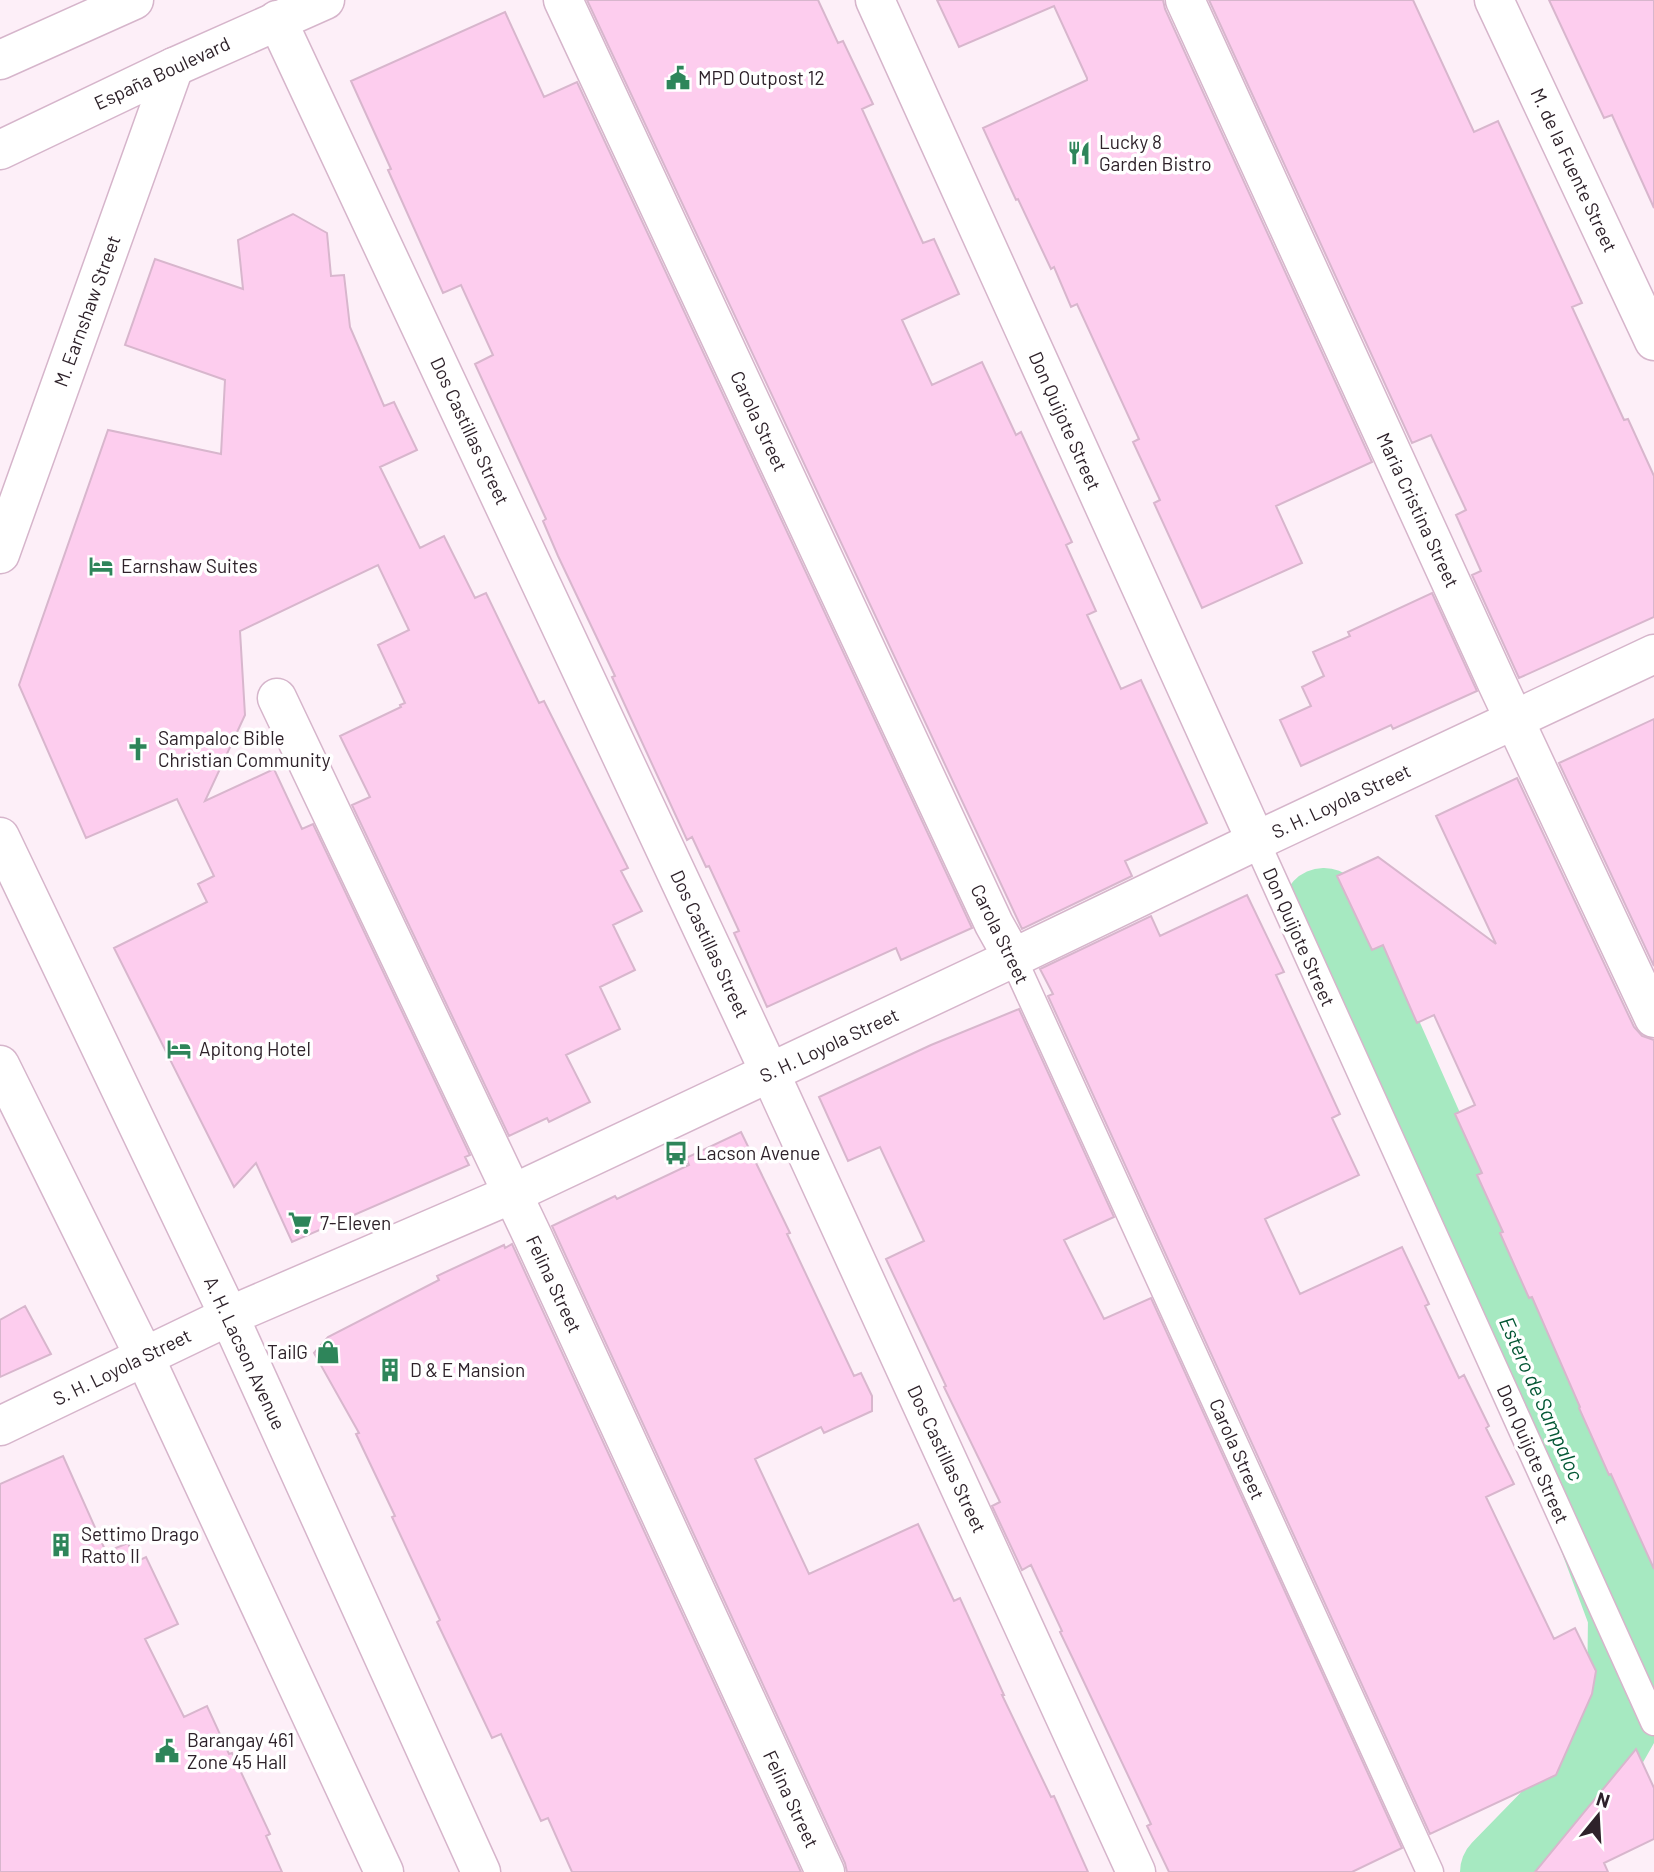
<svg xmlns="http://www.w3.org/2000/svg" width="1654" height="1872" viewBox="0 0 1654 1872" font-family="Barlow,sans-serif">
<rect width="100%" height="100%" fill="#fdeff8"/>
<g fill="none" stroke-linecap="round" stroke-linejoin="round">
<path stroke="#a6e9c1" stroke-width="84" d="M1324,910L1593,1516L1630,1615L1629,1702L1575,1797L1502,1872"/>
</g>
<path fill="#fdcdee" stroke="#d8b6cd" stroke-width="2" d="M587,0H818L838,43L843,41L873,104L862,109L923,243L934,239L959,294L902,320L932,385L982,362L1016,435L1021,432L1072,542L1066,545L1096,611L1087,615L1121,689L1141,680L1207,823L1125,861L1132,876L1022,929Z
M937,0H1163L1165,9L1372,462L1276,506L1302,563L1202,608L1154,503L1160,500L1133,442L1139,439L1077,304L1071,307L1054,267L1051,269L1018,199L1016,200L983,128L1087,80V78L1054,6L959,47Z
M1209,0H1413L1474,132L1498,121L1582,303L1572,307L1624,420L1628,419L1654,476V617L1519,678L1472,575L1481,571L1456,515L1466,510L1431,435L1412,443Z
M1549,0H1654V208L1612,115L1604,118Z
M505,12L544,97L577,82L972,928L901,960L896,948L767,1007L734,933L739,931L709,866L706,867L692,837L687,840L612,677L615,676L558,556L543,521L546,519L475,364L493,355L461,285L443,293L388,170L391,169L351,81Z
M293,214L327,233L331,276L344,275L350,327L384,406L394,402L417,450L380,467L420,548L444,536L475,598L486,593L539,703L544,701L628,868L621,871L642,911L613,925L635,970L600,987L620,1029L566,1055L590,1102L549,1122L547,1118L509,1136L352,805L370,797L340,736L401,707L400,705L405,703L378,645L409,630L378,565L240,631L245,715L205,801L274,769L302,829L313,824L470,1155L465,1157L469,1165L292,1242L256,1163L234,1187L114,948L207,902L198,884L214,876L177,799L86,838L19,685L108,430L221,454L225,380L125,345L155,259L243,289L238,240Z
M1432,593L1477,691L1393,729L1391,725L1301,766L1280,720L1311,706L1302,687L1324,676L1313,652L1350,636L1348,632Z
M1654,719V966L1559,763Z
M1517,778L1634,1027L1642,1036L1654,1040V1569L1611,1474L1609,1475L1579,1408L1580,1407L1532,1297L1529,1298L1500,1233L1503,1232L1477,1175L1482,1173L1455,1114L1475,1105L1434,1015L1417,1023L1383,945L1372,950L1337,876L1378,857L1496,944L1436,816Z
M1247,895L1284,972L1276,975L1340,1114L1332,1118L1359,1175L1265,1219L1300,1294L1402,1247L1429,1304L1425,1306L1459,1378L1464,1375L1489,1426L1486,1428L1514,1484L1486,1497L1554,1639L1575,1628L1596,1671L1592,1694L1556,1775L1430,1834L1048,996L1053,994L1040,969L1151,916L1160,936Z
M1019,1009L1114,1217L1064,1240L1104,1319L1151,1298L1402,1848L1352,1872H1169L1147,1826L1151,1824L1074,1661L1060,1632L1062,1631L1031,1565L1022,1570L992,1506L1000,1502L944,1387L946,1386L886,1259L924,1241L880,1147L848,1161L819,1097L931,1045Z
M741,1132L790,1233L787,1234L854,1376L861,1373L872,1396V1411L824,1433L821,1427L755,1459L809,1574L918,1524L954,1601L960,1598L1004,1695H1002L1051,1797L1054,1796L1088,1872H847L845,1863L552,1226L615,1196L617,1199L689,1165L686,1158Z
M512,1244L801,1872H572L548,1818L541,1821L501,1734L492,1738L437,1622L440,1620L392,1517L395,1516L356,1434L359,1433L314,1353L328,1337L439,1280L437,1276L504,1245L505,1248Z
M25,1306L51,1354L0,1377V1320Z
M63,1456L106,1552L128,1543L136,1562L146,1557L178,1624L145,1639L184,1717L207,1706L229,1754L232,1753L270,1834L266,1836L282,1872H0V1484Z
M1636,1749L1654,1788V1839L1604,1863L1608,1872H1535Z"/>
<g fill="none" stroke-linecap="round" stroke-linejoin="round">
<g stroke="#d6b5cb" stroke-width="29">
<path id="lane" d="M1256,841L1654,1722
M1013,958L1430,1872"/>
</g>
<g stroke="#d6b5cb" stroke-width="41">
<path id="street" d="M563,0L994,924L1013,958
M875,0L1256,841
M1185,0L1497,683L1654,1018
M277,20L770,1073L1136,1872
M277,698L532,1235L825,1872"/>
</g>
<g stroke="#d6b5cb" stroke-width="41">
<path id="secondary" d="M1494,0L1654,341
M0,554L174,67
M0,1426L229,1316L512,1194L1013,958L1256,841L1654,654"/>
</g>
<g stroke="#d6b5cb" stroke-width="41">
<path id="primary" d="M0,60L134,0
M0,150L174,67L325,0
M0,837L229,1316L481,1872
M0,1065L144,1356L384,1872"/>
</g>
<use href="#lane" stroke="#fff" stroke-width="26"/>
<use href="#street" stroke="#fff" stroke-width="38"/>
<use href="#secondary" stroke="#fff" stroke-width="38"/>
<use href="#primary" stroke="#fff" stroke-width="38"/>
</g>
<defs>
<g id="civic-bare" transform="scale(1.89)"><path d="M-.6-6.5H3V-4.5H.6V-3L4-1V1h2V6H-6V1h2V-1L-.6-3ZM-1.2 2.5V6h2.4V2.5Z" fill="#2e855a" stroke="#fff" stroke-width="2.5" paint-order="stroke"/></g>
<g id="restaurant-bare" transform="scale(1.89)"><path d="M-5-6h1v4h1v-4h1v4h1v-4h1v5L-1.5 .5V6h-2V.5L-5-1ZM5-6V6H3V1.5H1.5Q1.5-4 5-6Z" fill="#2e855a" stroke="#fff" stroke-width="2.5" paint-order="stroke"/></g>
<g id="hotel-bare" transform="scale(1.89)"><path d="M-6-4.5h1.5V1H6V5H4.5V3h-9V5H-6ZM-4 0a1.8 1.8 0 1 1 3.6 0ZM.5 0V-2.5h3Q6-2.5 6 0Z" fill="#2e855a" stroke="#fff" stroke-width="2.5" paint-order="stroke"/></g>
<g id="church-bare" transform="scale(1.89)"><path d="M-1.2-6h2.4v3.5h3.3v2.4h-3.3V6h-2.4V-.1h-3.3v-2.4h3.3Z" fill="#2e855a" stroke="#fff" stroke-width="2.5" paint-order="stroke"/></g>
<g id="bus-bare" transform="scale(1.89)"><path d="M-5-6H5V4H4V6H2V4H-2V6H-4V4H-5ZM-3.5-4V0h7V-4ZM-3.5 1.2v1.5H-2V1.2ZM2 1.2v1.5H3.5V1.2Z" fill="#2e855a" stroke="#fff" stroke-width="2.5" paint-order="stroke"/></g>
<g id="supermarket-bare" transform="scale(1.89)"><path d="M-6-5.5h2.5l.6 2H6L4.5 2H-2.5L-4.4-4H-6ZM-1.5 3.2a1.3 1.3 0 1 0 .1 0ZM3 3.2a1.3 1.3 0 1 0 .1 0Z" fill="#2e855a" stroke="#fff" stroke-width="2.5" paint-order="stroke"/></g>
<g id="shop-bare" transform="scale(1.89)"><path d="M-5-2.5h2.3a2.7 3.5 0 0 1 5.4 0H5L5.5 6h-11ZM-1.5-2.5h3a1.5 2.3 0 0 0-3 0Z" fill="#2e855a" stroke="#fff" stroke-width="2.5" paint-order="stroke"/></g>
<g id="building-bare" transform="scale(1.89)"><path d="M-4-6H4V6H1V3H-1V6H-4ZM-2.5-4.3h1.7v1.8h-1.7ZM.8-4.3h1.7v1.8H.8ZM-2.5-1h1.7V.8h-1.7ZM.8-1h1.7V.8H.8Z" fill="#2e855a" stroke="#fff" stroke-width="2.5" paint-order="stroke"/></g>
</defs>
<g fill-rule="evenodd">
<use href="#civic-bare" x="678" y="78"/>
<use href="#restaurant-bare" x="1079" y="153"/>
<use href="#hotel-bare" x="101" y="566"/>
<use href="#church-bare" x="138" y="749"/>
<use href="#hotel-bare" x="179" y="1049"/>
<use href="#bus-bare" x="676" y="1153"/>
<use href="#supermarket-bare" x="300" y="1223"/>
<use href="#shop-bare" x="328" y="1352"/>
<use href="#building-bare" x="390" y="1370"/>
<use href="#building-bare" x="61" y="1545"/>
<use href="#civic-bare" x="167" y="1751"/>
</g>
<g text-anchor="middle" stroke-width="7" stroke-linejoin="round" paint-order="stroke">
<g font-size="19" fill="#2e222a" stroke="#fff">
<text transform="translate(162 73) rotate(-25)" y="7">España Boulevard</text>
<text transform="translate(1574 170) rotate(65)" y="7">M. de la Fuente Street</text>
<text transform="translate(87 311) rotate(-70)" y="7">M. Earnshaw Street</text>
<text transform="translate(759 421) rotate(65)" y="7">Carola Street</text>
<text transform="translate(1065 421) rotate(66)" y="7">Don Quijote Street</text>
<text transform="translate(470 431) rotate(65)" y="7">Dos Castillas Street</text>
<text transform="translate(1418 510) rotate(65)" y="7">Maria Cristina Street</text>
<text transform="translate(1341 801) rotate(-25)" y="7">S. H. Loyola Street</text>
<text transform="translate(1000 934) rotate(64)" y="7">Carola Street</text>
<text transform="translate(1299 937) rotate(66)" y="7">Don Quijote Street</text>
<text transform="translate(710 944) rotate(65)" y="7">Dos Castillas Street</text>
<text transform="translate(829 1045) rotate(-25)" y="7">S. H. Loyola Street</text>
<text transform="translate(554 1284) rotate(65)" y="7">Felina Street</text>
<text transform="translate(245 1353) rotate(65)" y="7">A. H. Lacson Avenue</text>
<text transform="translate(122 1367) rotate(-26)" y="7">S. H. Loyola Street</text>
<text transform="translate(1237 1449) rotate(66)" y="7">Carola Street</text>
<text transform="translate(1533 1454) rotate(66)" y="7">Don Quijote Street</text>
<text transform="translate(947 1459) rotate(65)" y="7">Dos Castillas Street</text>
<text transform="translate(791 1799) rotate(65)" y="7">Felina Street</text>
</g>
<g font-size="19" fill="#2e222a" stroke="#fff" text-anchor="start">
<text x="698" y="85">MPD Outpost 12</text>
<text x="1099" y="149">Lucky 8<tspan x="1099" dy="22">Garden Bistro</tspan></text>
<text x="121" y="573">Earnshaw Suites</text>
<text x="158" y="745">Sampaloc Bible<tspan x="158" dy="22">Christian Community</tspan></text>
<text x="199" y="1056">Apitong Hotel</text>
<text x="696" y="1160">Lacson Avenue</text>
<text x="320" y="1230">7-Eleven</text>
<text x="308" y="1359" text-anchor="end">TailG</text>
<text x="410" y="1377">D &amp; E Mansion</text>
<text x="81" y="1541">Settimo Drago<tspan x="81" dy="22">Ratto II</tspan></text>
<text x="187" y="1747">Barangay 461<tspan x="187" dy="22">Zone 45 Hall</tspan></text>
</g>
<g font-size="21" font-style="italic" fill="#035734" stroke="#fff">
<text transform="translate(1541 1399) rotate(66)" y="7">Estero de Sampaloc</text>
</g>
</g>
<g transform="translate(1598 1816) rotate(18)" stroke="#ffffff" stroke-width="5" paint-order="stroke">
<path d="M0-5L12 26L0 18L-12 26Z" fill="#2e222a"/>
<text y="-10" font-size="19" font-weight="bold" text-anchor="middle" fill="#2e222a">N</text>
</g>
</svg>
